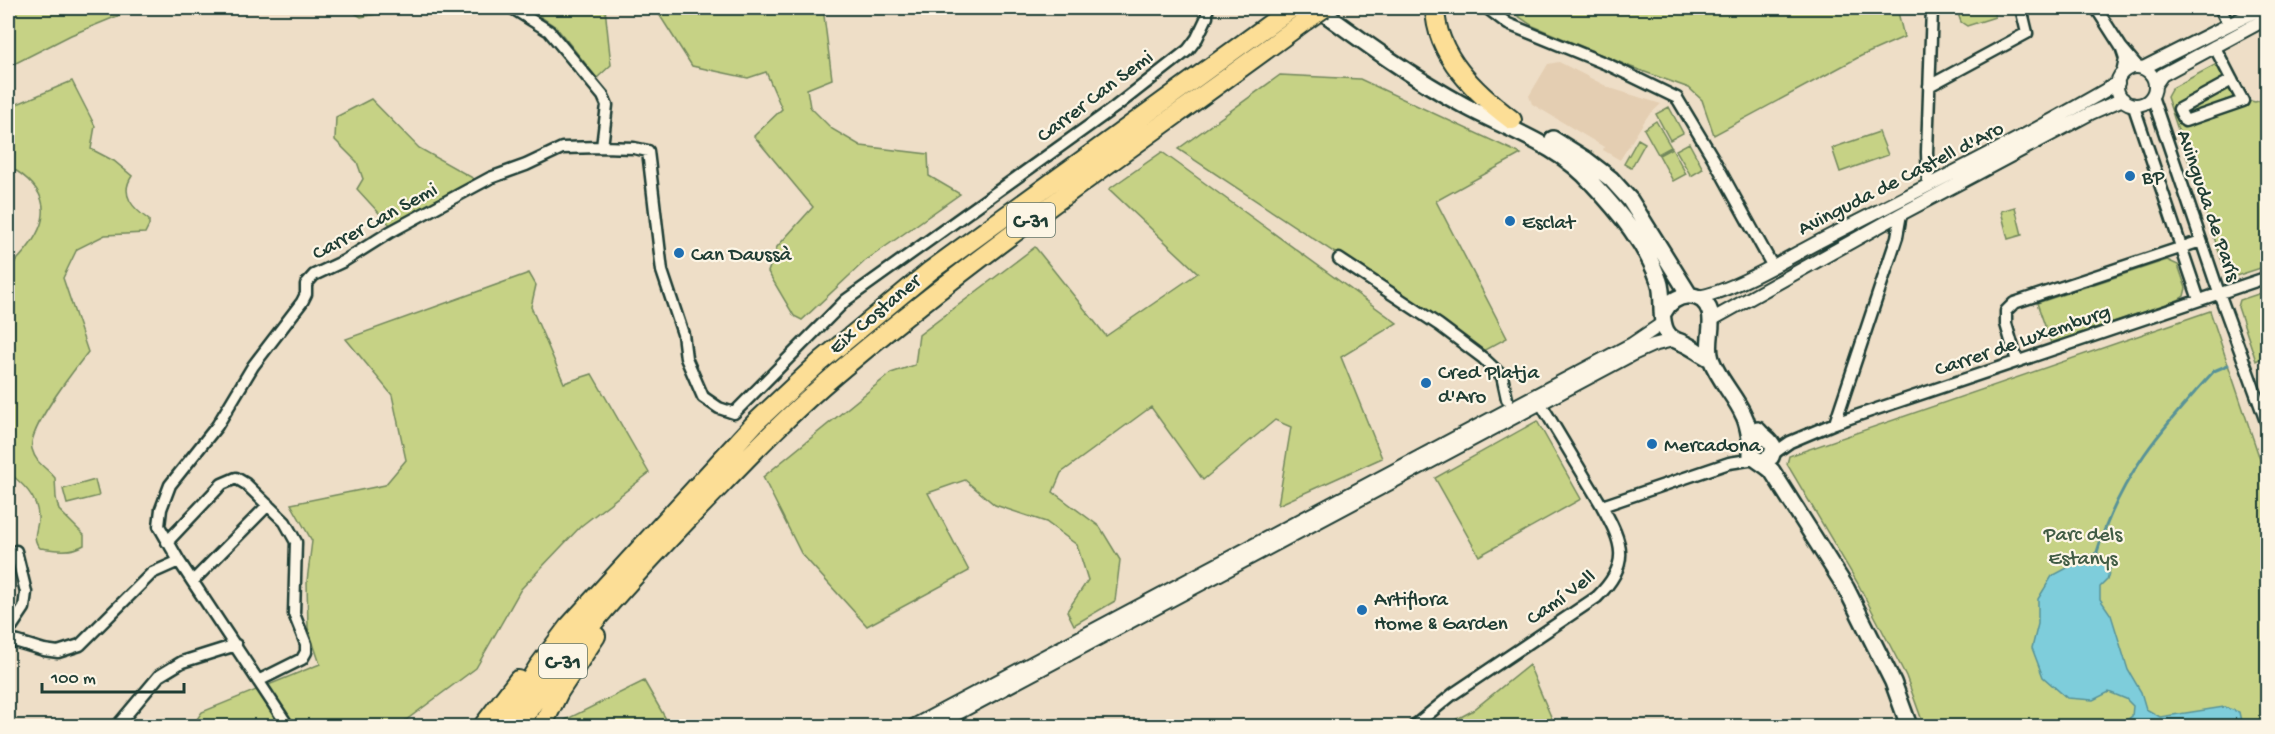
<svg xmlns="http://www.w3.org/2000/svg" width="2275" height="734" viewBox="0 0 2275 734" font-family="'Gochi Hand',sans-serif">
<rect width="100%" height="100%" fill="#eedec7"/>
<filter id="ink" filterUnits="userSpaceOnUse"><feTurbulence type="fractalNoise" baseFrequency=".0167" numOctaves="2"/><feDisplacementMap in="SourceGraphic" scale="12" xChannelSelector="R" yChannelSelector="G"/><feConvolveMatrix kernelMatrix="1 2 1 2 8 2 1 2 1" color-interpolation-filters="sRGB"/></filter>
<g filter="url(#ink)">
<path fill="#e4ceb2" d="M1559,62L1610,88L1661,104L1647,117L1620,160L1603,150L1604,147L1532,104L1529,96L1548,64Z"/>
<path fill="#c6d285" stroke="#72885c" stroke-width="1.5" d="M8,8H137L71,35L8,67Z
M346,8H410L361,17Z
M528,8H605L611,65L597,78L556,27Z
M655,8H823L832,79L807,89L810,107L832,129L861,146L928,154L929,176L960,194L865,261L802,320L794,316L768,272L777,247L813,207L754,136L782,109L766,72L748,78L692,66Z
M1506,8H1897L1904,37L1861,56L1714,135L1702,100L1689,88L1631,67L1533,26Z
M1956,8H1992L1995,17L1967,26L1961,22Z
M2226,59L2230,63L2247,100L2255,102L2267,99V266L2236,276L2231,275L2224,267L2167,97L2172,88Z
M1280,75L1360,79L1521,154L1436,201L1507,338L1483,351L1178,149Z
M72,81L95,126L91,149L114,161L132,176C119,195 134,209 149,220V225L145,233L105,235L77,249L63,278L88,352C75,369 27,429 32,449C36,464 46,467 55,478L56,498L59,510L84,535V545C71,553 54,550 40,548C30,537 39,529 38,517C38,497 22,483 8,472V269C41,238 64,201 15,170L8,172V86L15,105Z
M371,99L419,148L478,181L391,226L357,189L363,179L357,162L335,140L336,117Z
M1669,107L1683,133L1670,140L1656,114Z
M1656,121L1671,147L1658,154L1644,129Z
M1879,132L1888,155L1840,172L1832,148Z
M1638,139L1645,143L1631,168L1624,164Z
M1689,143L1703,169L1691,176L1676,150Z
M1672,148L1686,174L1673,181L1659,155Z
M1162,152L1397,323L1341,357L1382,458L1278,505L1291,427L1275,420L1203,480L1151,407L1061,473L1053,492L1100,527L1120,560L1115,601L1074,625L1067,611L1088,580L1077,545L1046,522L995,505L965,480L928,493L969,571L867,626L801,553L763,477L891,373L915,365L919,335L1035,247L1106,336L1198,273L1109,189Z
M2015,207L2022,235L2008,239L2001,211Z
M2167,260L2178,265L2186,288L2184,296L2178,300L2051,343L2037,303Z
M529,273L536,285L531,307L564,383L592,374L649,473L581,526L521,589L476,668L398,726H192L202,712L320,664L308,628L307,581L312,541L291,504L385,485L406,460L392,395L346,339Z
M2267,291V355L2256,361L2238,307L2240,300Z
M2210,311L2267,480V726H1924L1906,676L1857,582L1787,464L1789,456Z
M1537,421L1581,499L1479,556L1435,478Z
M95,480L99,496L67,504L63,489Z
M1529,665L1555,726H1444L1472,711Z
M644,681L670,726H560L563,721Z"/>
<path fill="#7ecddb" stroke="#589398" stroke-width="1.5" d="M2097,552L2102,559L2111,565L2107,580L2100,587V599L2111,615L2128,670L2141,692L2146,709L2160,717L2224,707L2239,712L2242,726H2119L2132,716L2133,706L2126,699L2109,692L2093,700L2067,698L2043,677L2032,648L2038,624V599L2052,576Z"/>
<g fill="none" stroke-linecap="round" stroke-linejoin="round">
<path stroke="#589398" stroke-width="3" d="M2266,344L2268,343
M2097,552C2120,476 2161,429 2214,371L2228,365"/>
<g stroke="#1f3d34" stroke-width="15">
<path id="minor" d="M512,8L549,31L603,96L607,105L602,147
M1487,8L1508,24L1609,65L1677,98L1713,158L1772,265
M2096,8L2121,47L2138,67
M2220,8L2229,25
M2214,46C2224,64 2233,83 2243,101L2185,121L2179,109L2232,80
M2122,50L2125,59L2122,73
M1929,86L2027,33L2021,8
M2152,96L2219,293L2268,427
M2133,104L2199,300
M1928,185L1927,152L1932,8
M1339,259L1439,325L1483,358L1502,376L1507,399
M2017,361L2006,324V311L2014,303L2201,241
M1541,404L1602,506
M1835,423L1897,237L1901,214
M1773,454L1790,442L1835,423L2268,277
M167,542L222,484L236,478L246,484L285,522L296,542L294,614L306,644V652L302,659L258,681
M193,581L268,505
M8,632L24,608L26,592L16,551
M8,639L44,650L58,652L80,645L152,573L179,561
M117,726L159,676L182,662L236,645
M288,726L179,561L159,526L161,509L170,485L217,426L253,366L302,302L306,294V284L314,275L344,261L390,232L490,178L526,165L562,148L602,147L634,148L648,151L662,271L683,334L686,358L703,397L719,408L734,413L846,300L1115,107L1188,50L1197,38L1207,17V8
M1414,726L1453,694L1597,597C1631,564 1623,544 1602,506L1729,463L1755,459"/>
</g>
<g stroke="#1f3d34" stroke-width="16">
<path id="tertiary" d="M2117 86a19 19 0 1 1 38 0a19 19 0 1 1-38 0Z
M2143,68L2262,8
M2155,85L2162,75L2268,18
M1697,297C1730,293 1789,257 1820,241C1920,189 2021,140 2118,83
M1711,320L1901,214L2091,113L2123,99
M913,726L1632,344L1663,323
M934,726L1633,354L1653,345L1673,340"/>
</g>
<g stroke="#1f3d34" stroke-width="20">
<path id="secondary" d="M1317,8C1365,43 1413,78 1465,106C1509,130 1559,145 1593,184C1619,212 1646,244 1659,281C1665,297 1658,322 1668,334C1673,341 1680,341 1687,345C1695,349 1702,355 1711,359
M1553,139L1585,159L1611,179L1630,200L1690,296
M1664,312C1673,292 1703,289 1710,312C1714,327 1706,344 1711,359C1718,379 1736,397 1744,416C1748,424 1749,434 1751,443
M1758,430C1763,437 1771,439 1774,448L1771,457L1762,461
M1764,437L1757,438L1751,443V455C1756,460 1766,465 1772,471L1846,588L1893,682L1909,726"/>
</g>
<g stroke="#1f3d34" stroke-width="22">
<path id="motorway" d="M1435,8C1436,56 1476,93 1512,120
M483,726L518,680
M501,726L538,667L568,627L757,421L821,361L930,271L1292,8
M519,726C565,648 629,581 691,516C738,468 784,418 836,374C985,247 1148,137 1305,21
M542,726L559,692L596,636"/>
</g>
<use href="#minor" stroke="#fcf5e5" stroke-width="10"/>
<use href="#tertiary" stroke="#fcf5e5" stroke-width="12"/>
<use href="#secondary" stroke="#fcf5e5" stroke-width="15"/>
<use href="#motorway" stroke="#fcde96" stroke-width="18"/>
<g stroke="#1f3d34" stroke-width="22" stroke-linecap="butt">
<path id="motorway-bridge" d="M1305,21L1324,8"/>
</g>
<use href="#motorway-bridge" stroke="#fcde96" stroke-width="18"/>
</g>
</g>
<g fill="#1f6fb2" stroke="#fcf5e5" stroke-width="2">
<circle cx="2130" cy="176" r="6"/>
<circle cx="1510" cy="221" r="6"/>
<circle cx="679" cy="253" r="6"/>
<circle cx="1426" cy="383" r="6"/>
<circle cx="1652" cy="444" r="6"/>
<circle cx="1362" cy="610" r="6"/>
</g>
<g text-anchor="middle" stroke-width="4.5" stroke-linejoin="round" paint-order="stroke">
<g fill="#fcf5e5" stroke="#617469" stroke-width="1.5">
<rect x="1007" y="203" width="48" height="34" rx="4.5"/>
<rect x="539" y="644" width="48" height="34" rx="4.5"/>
</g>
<g font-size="20" font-weight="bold" fill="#1f3d34">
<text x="1031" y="227">C-31</text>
<text x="563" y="668">C-31</text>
</g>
<g font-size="21" fill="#1f3d34" stroke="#fcf5e5">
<text transform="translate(1094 95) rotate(-37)" y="7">Carrer Can Semi</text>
<text transform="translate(1900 177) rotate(-27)" y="7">Avinguda de Castell d'Aro</text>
<text transform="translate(2210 205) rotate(71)" y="7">Avinguda de París</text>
<text transform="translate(374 220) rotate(-29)" y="7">Carrer Can Semi</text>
<text transform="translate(874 313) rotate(-40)" y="7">Eix Costaner</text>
<text transform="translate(2022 339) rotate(-19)" y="7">Carrer de Luxemburg</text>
<text transform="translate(1560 596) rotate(-36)" y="7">Camí Vell</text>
</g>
<g font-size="21" fill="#1f3d34" stroke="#fcf5e5" text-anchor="start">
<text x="2142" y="183">BP</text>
<text x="1522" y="228">Esclat</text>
<text x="691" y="260">Can Daussà</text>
<text x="1438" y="378">Cred Platja<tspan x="1438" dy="24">d'Aro</tspan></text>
<text x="1664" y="451">Mercadona</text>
<text x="1374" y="605">Artiflora<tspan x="1374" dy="24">Home &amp; Garden</tspan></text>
</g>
<g font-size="21" fill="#405b44" stroke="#fcf5e5">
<text x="2083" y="540">Parc dels<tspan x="2083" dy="24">Estanys</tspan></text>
</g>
</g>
<rect width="2275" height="734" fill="none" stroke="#fcf5e5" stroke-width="30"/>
<rect x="15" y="15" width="2245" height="704" fill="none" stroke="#1f3d34" stroke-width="2" filter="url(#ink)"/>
<path d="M42 683v9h142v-9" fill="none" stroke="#1f3d34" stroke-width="3"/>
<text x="51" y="683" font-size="18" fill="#1f3d34" stroke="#fcf5e5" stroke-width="4.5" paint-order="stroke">100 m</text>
</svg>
